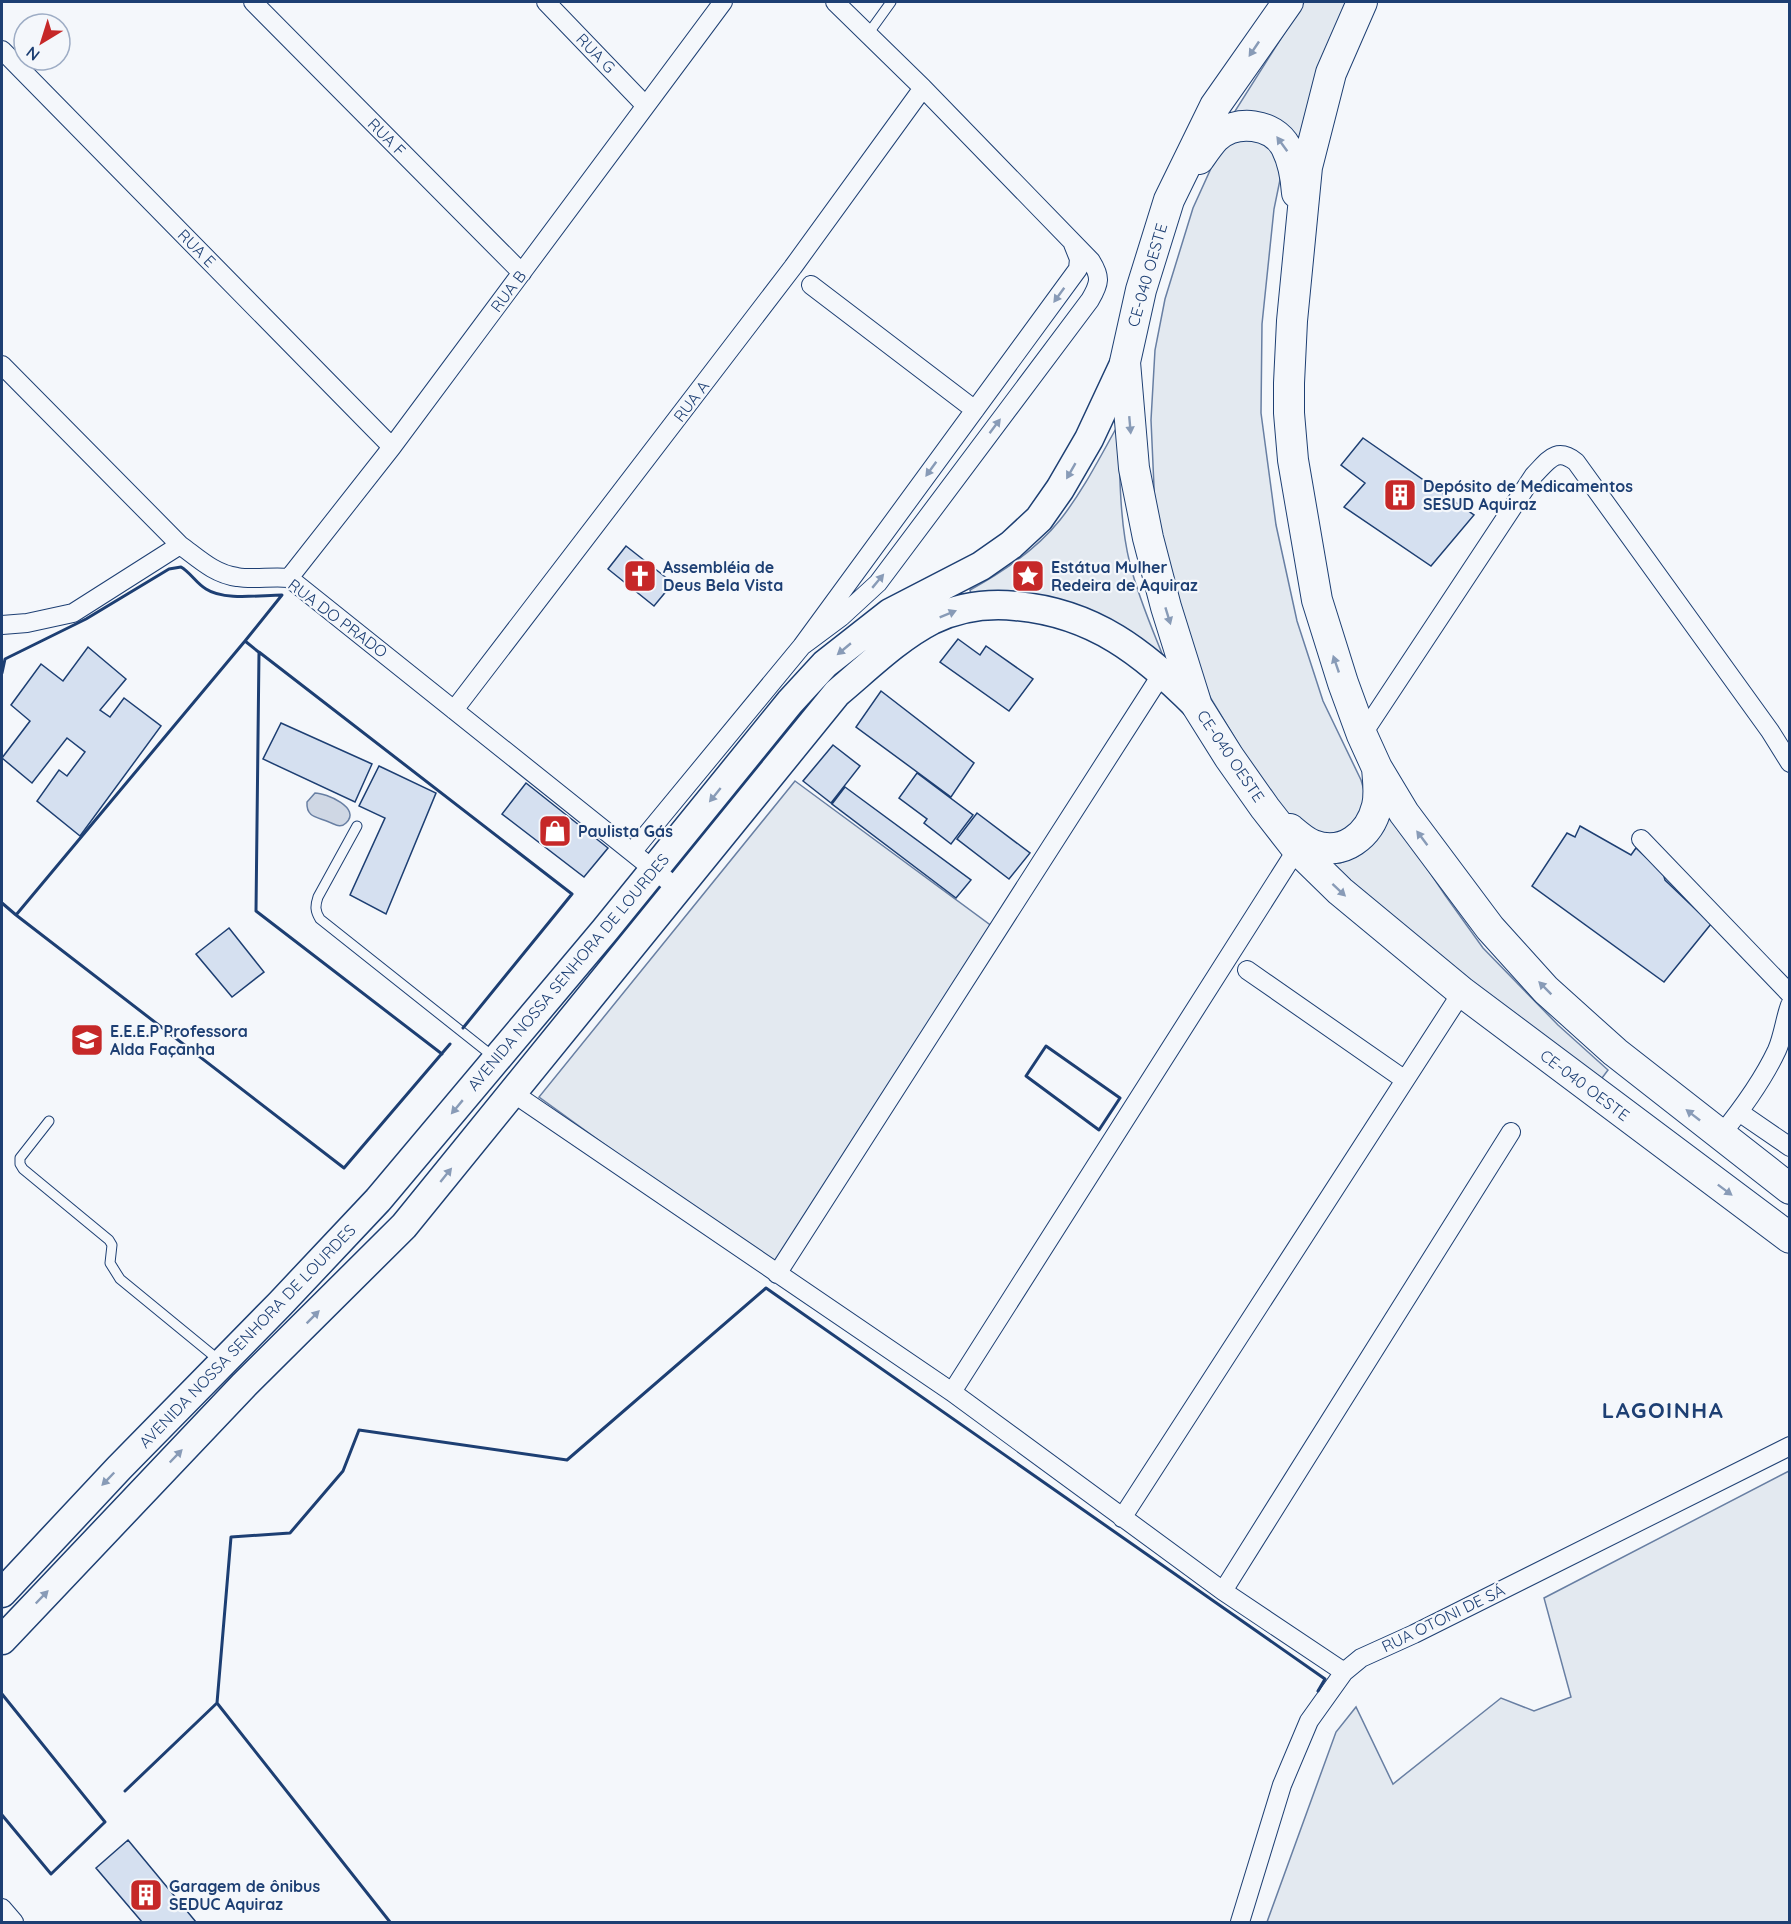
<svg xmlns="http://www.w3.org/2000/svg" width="1791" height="1924" viewBox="0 0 1791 1924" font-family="Quicksand,sans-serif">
<rect width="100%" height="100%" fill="#f4f7fb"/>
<path fill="#e3e9f0" stroke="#687fa3" stroke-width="1.5" d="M1304,2H1352L1303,145L1230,119Z
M1245,138L1272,146L1281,175L1274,209L1262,324L1261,413L1276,525L1297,621L1323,701L1361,780L1366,797L1367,810L1343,840L1295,825L1253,768L1210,697L1170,590L1155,509L1151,420L1155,350L1165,299L1193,208L1213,164L1223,150L1233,142Z
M1118,425C1120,471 1119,520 1130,564C1138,596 1151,626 1163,656L972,597L970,590C1003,572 1036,550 1060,520C1083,491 1100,457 1118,425Z
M795,781L993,927L774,1267L539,1097Z
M1388,810L1445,895L1483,948L1558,1025L1608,1070L1599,1082L1444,966L1331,863H1340L1358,856Z
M1789,1471V1922H1267L1336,1732L1356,1707L1393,1784L1501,1698L1534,1711L1571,1697L1544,1598Z"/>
<path fill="#cfd7e4" stroke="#687fa3" stroke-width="1.5" d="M315,793C326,793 362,808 346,823C340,829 335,824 329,822C318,817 306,818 307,802Z"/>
<path fill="#d5e0f0" stroke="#1d3f73" stroke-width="1.5" d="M1363,438L1474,515L1431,566L1344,507L1365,483L1341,465Z
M626,546L673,583L654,606L608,569Z
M958,639L980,655L986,646L1033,679L1009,711L940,662Z
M88,647L126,679L100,710L110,717L124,698L161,726L80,836L37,801L59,770L67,776L85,752L67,738L32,783L2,758L30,721L11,705L41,664L63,681Z
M881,691L974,763L951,797L856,727Z
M281,723L372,764L355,802L263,759Z
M833,745L860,766L831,803L803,781Z
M379,766L436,793L386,914L350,895L385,818L359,806Z
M917,773L973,815L951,844L924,823L927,819L899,798Z
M526,783L608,848L584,877L502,814Z
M845,787L971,880L956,898L832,804Z
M977,813L1030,853L1009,879L957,839Z
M1580,826L1631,855L1636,848L1663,873L1665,880L1711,924L1664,982L1532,886L1567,833L1575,837Z
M229,928L264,972L232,997L196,954Z
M128,1840L196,1922H142L96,1868Z"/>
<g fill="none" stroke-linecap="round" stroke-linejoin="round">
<g stroke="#1d3f73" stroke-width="11">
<path id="service" d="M868,34L891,2
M357,826L318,897C315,906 315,911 320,919L495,1058
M49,1121L20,1158V1164L23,1169L109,1240L112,1245L110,1263L120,1279L220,1361"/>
</g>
<g stroke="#1d3f73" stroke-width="20">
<path id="minor" d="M253,2L522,273
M546,2L645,105
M2,50L392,447
M811,285L975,410
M2,365L180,545C198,558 214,574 237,577C254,580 272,576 289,578L678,889
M289,578L392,447L723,2
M2,625L27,623L73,613L180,545
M802,646L841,617L878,583L1090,300C1100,283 1101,277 1091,261L923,88L835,2
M454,710L793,267L923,88
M1362,735L1534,475C1548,461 1556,446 1576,462L1770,731L1790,763
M1641,839L1790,994
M633,851L802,646L1078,269L1079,259L1073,244
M1247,970L1405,1080
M513,1093L952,1392L1223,1591L1344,1672
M1739,1112L1790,1147
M1720,1136C1742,1109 1762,1082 1777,1050C1783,1036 1785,1019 1790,1005
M777,1274L1163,672
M952,1392L1297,849
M1122,1518L1462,992
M1223,1591L1511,1132
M2,1908L14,1922
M1240,1922L1282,1785L1309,1721L1344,1672L1361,1658L1414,1634L1790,1446"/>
</g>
<g stroke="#1d3f73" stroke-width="31">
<path id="primary" d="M2,1593L119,1468L280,1304L378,1200L605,930L790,702L825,664L890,613L981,566L1011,545L1039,519L1060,489L1089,439L1125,362
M2,1640L244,1385L404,1226L837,693C867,668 897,638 932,620C959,607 987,603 1016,606C1094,613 1144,653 1197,706"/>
</g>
<g stroke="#1d3f73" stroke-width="32">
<path id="trunk" d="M1288,2L1215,106L1169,200L1141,290L1125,362L1134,468L1148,538L1166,607L1197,706L1229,757L1265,808L1297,849L1340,891L1462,992L1790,1238
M1362,2L1331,73L1307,167L1292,321L1289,383V413L1293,460L1317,600L1343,683L1362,735L1377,768L1404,813L1490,928L1546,990L1615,1052L1790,1189
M1199,159C1204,152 1210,143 1216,137C1236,119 1273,123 1286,147C1293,161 1296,178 1297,193
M1290,829C1297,835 1305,842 1313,845C1343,857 1370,835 1377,806C1380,794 1378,780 1377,768"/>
</g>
<use href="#service" stroke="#f4f7fb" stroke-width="9"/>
<use href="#minor" stroke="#f4f7fb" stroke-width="18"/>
<use href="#primary" stroke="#f4f7fb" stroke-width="28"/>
<use href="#trunk" stroke="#f4f7fb" stroke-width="30"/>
<path stroke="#1d3f73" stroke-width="3" d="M261,654L245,641L16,915L344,1168L450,1044
M2,673L5,659L86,619L169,569L181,567C191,573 196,583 206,589C224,601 261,595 282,595L245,641
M2,903L16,915
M1046,1046L1120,1098L1099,1130L1026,1076Z
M442,1054L256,911L259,652L572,894L463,1028
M2,1694L105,1822L51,1874L2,1815
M125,1791L217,1703
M390,1922L217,1703L231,1537L290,1533L343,1471L359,1430L567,1460L766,1288L1325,1679L1318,1691"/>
</g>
<defs><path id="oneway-solid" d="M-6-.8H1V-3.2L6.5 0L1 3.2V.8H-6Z" transform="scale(1.5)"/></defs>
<g fill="#889bb7">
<use href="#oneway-solid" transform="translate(1254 49) rotate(124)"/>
<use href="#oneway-solid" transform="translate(1282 144) rotate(-126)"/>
<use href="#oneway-solid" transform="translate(1059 295) rotate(126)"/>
<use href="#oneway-solid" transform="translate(1130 425) rotate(85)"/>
<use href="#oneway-solid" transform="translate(995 426) rotate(-53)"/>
<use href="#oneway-solid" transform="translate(931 469) rotate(126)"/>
<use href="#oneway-solid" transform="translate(1071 471) rotate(120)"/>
<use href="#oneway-solid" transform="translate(878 581) rotate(-50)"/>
<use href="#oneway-solid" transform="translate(948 614) rotate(-22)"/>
<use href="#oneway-solid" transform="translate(1168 616) rotate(73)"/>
<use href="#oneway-solid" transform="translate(844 649) rotate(140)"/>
<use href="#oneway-solid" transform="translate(1336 664) rotate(-109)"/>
<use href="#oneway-solid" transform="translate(715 795) rotate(129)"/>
<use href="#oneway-solid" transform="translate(1422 838) rotate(-127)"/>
<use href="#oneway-solid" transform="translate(1339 890) rotate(43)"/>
<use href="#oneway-solid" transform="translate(1545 988) rotate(-135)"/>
<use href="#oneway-solid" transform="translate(457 1107) rotate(130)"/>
<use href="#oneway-solid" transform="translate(1693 1115) rotate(-142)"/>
<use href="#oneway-solid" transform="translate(446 1175) rotate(-51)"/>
<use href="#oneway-solid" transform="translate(1725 1190) rotate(37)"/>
<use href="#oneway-solid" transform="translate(313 1317) rotate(-45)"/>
<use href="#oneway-solid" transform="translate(176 1456) rotate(-46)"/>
<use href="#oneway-solid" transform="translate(108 1479) rotate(134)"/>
<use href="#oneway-solid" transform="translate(42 1597) rotate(-46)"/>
</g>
<defs>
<g id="building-square" transform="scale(1.725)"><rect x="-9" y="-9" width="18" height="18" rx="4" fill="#c62828" stroke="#f4f7fb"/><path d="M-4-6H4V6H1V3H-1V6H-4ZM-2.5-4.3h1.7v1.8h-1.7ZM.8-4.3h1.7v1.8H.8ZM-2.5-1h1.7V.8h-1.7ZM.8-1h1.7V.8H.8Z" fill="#fff"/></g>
<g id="church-square" transform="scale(1.725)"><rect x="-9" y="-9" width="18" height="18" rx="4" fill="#c62828" stroke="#f4f7fb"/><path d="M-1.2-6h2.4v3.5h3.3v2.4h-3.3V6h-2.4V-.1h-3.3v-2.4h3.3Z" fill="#fff"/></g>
<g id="sight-square" transform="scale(1.725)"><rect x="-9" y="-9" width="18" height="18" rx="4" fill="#c62828" stroke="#f4f7fb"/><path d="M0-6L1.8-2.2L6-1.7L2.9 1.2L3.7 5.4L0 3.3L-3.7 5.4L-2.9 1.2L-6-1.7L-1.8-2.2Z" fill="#fff"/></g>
<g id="shop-square" transform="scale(1.725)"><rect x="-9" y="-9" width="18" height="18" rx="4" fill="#c62828" stroke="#f4f7fb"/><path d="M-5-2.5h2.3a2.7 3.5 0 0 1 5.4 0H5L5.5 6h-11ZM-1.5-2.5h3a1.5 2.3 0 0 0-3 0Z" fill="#fff"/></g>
<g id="university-square" transform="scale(1.725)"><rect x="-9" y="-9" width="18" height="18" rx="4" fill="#c62828" stroke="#f4f7fb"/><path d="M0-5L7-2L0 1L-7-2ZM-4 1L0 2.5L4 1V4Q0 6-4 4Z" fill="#fff"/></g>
</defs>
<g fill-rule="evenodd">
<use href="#building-square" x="1400" y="495"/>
<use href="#church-square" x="640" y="576"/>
<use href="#sight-square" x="1028" y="576"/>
<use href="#shop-square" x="555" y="831"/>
<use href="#university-square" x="87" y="1040"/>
<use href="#building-square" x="146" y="1895"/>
</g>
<g text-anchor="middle" stroke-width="4.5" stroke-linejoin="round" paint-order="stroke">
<g font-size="16" fill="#1d3f73" stroke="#f4f7fb">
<text transform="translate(596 53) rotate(46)" y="6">RUA G</text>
<text transform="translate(387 137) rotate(45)" y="6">RUA F</text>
<text transform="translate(197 248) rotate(45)" y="6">RUA E</text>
<text transform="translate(1147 275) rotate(-74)" y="6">CE-040 OESTE</text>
<text transform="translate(508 291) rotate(-53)" y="6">RUA B</text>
<text transform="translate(691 401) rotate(-53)" y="6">RUA A</text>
<text transform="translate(338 618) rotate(37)" y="6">RUA DO PRADO</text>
<text transform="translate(1231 756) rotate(56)" y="6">CE-040 OESTE</text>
<text transform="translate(568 972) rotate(-50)" y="6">AVENIDA NOSSA SENHORA DE LOURDES</text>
<text transform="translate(1585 1085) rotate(37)" y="6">CE-040 OESTE</text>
<text transform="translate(247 1336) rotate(-46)" y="6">AVENIDA NOSSA SENHORA DE LOURDES</text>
<text transform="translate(1443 1618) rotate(-26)" y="6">RUA OTONI DE SÁ</text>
</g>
<g font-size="16" font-weight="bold" fill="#1d3f73" stroke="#f4f7fb" text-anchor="start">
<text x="1423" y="492">Depósito de Medicamentos<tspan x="1423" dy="18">SESUD Aquiraz</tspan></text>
<text x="663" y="573">Assembléia de<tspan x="663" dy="18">Deus Bela Vista</tspan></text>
<text x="1051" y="573">Estátua Mulher<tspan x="1051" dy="18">Redeira de Aquiraz</tspan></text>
<text x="578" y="837">Paulista Gás</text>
<text x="110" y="1037">E.E.E.P Professora<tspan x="110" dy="18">Alda Façanha</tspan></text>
<text x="169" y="1892">Garagem de ônibus<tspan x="169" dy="18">SEDUC Aquiraz</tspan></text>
</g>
<g font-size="22" font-weight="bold" letter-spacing="1.5" fill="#1d3f73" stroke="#f4f7fb">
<text x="1663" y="1418">LAGOINHA</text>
</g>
</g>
<rect width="1791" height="1924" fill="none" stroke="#1d3f73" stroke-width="6"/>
<g transform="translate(42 42) rotate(218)"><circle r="28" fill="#f4f7fb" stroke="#9eadc5" stroke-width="1.5"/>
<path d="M0-4.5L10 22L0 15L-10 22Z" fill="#c62828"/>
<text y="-9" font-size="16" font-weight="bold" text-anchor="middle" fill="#1d3f73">N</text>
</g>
</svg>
